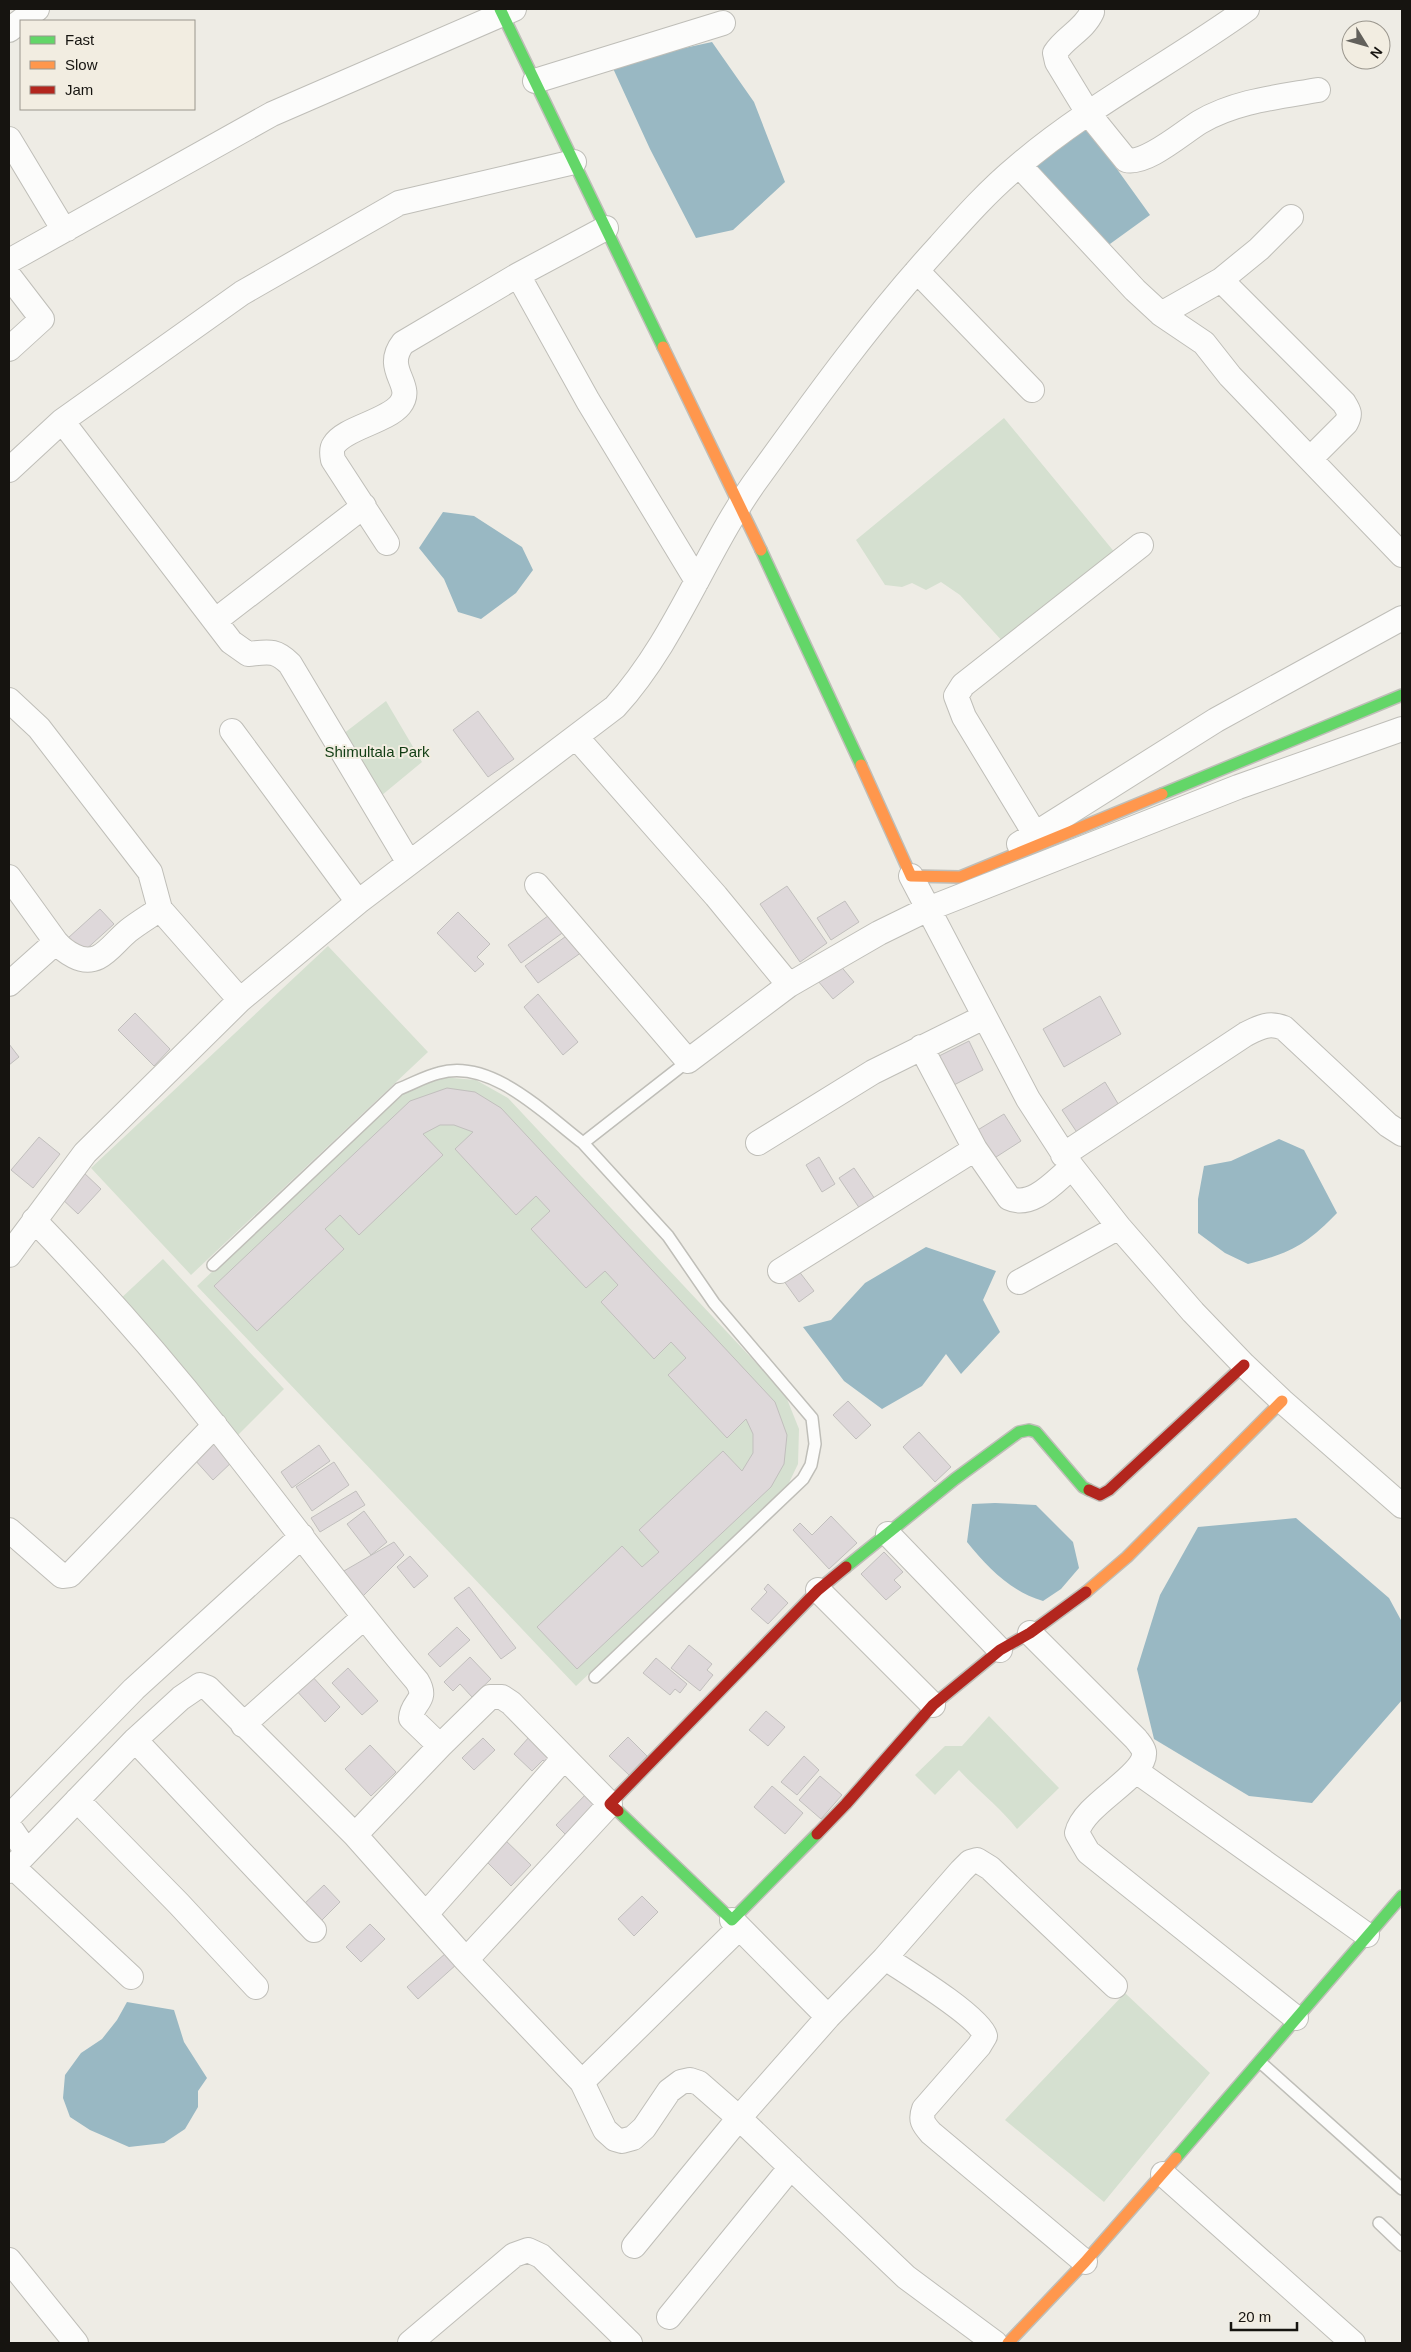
<svg xmlns="http://www.w3.org/2000/svg" width="1411" height="2352" viewBox="0 0 1411 2352" font-family="Helvetica,sans-serif">
<rect width="100%" height="100%" fill="#eeece5"/>
<path fill="#d5e0d0" d="M1004,418L1116,554L1004,643L960,595L941,582L926,590L912,583L902,587L885,585L856,540Z
M386,701L422,762L370,805L330,744Z
M328,946L428,1052L191,1275L91,1168Z
M441,1077L476,1080L508,1098L785,1394L799,1429L798,1464L786,1489L576,1686L197,1286L401,1093Z
M163,1259L284,1389L235,1438L118,1301Z
M989,1716L1059,1788L1017,1829C1000,1807 978,1791 959,1770L935,1795L915,1775L945,1746H962Z
M1125,1993L1210,2073L1104,2202L1005,2120Z"/>
<path fill="#99b8c3" d="M712,42L754,102L785,182L733,230L696,238L650,149L611,64Z
M1086,126L1150,215L1103,249L1027,172Z
M443,512L474,516L522,547L533,570L516,593L481,619L458,612L444,579L419,548Z
M1279,1139L1304,1150L1337,1213C1307,1244 1291,1253 1248,1264L1225,1253L1198,1233V1199L1204,1166L1231,1161Z
M926,1247L996,1271L983,1300L1000,1332L961,1374L946,1354L922,1386L882,1409L844,1381L803,1327L831,1320L865,1283Z
M995,1503L1036,1505L1073,1542L1079,1568L1061,1589L1043,1601C1010,1591 988,1568 967,1542L972,1504Z
M1296,1518L1389,1598L1402,1622V1700L1312,1803L1249,1796L1154,1739L1137,1669L1160,1595L1198,1527Z
M127,2002L174,2010L184,2042L207,2078L198,2091V2107L185,2129L164,2143L129,2147L90,2130L70,2117L63,2098L65,2075L81,2053L102,2039L117,2020Z"/>
<path fill="#ded8da" stroke="#c1bfbd" d="M478,711L514,759L488,777L453,730Z
M787,886L827,943L800,962L760,904Z
M845,901L859,922L831,940L817,918Z
M100,909L114,924L82,953L68,938Z
M458,912L490,944L477,957L484,964L475,972L437,933Z
M552,913L565,931L521,963L508,945Z
M569,934L582,952L538,983L525,966Z
M839,964L854,982L833,999L818,981Z
M538,994L578,1042L563,1055L524,1007Z
M1100,996L1121,1034L1064,1067L1043,1029Z
M135,1013L170,1049L154,1066L118,1030Z
M969,1041L983,1070L952,1086L937,1057Z
M9,1044L19,1057L9,1065Z
M1105,1082L1120,1107L1078,1134L1062,1110Z
M447,1088L475,1092L501,1108L775,1402L787,1435L784,1464L771,1487L577,1669L537,1627L622,1546L642,1567L659,1552L639,1530L723,1451L742,1471L753,1453V1434L746,1419L727,1438L668,1375L686,1358L671,1342L654,1359L601,1302L618,1285L605,1271L586,1288L531,1229L550,1211L536,1196L516,1215L455,1149L473,1132L454,1125H440L423,1134L443,1155L359,1235L340,1215L325,1229L344,1249L257,1331L214,1286L410,1101Z
M1004,1114L1021,1141L993,1159L976,1131Z
M39,1137L60,1154L33,1188L11,1170Z
M819,1157L835,1184L822,1192L806,1165Z
M854,1168L875,1199L860,1209L839,1178Z
M82,1171L101,1189L78,1214L59,1196Z
M795,1266L814,1291L799,1302L781,1277Z
M848,1401L871,1425L856,1439L833,1415Z
M919,1432L951,1467L935,1482L903,1447Z
M215,1440L234,1460L213,1480L194,1459Z
M319,1445L330,1461L292,1488L281,1472Z
M334,1462L349,1485L312,1511L296,1487Z
M356,1491L365,1505L320,1532L311,1518Z
M364,1511L387,1542L371,1555L347,1524Z
M831,1516L857,1543L829,1569L793,1530L800,1523L812,1535Z
M394,1542L404,1555L358,1601L337,1575Z
M884,1552L903,1572L894,1580L901,1587L886,1600L861,1574Z
M410,1556L428,1576L414,1588L397,1567Z
M768,1584L788,1603L768,1624L751,1609L767,1592L764,1589Z
M469,1587L516,1648L501,1659L454,1598Z
M457,1627L470,1640L440,1667L428,1654Z
M689,1645L712,1664L707,1670L713,1675L700,1691L671,1668Z
M470,1657L491,1679L472,1697L460,1684L453,1691L444,1682Z
M656,1658L687,1684L680,1693L675,1689L670,1695L643,1673Z
M348,1668L378,1701L362,1715L332,1683Z
M311,1675L340,1707L325,1722L295,1689Z
M766,1711L785,1727L768,1746L749,1730Z
M530,1736L553,1758L547,1764L543,1760L532,1771L514,1754Z
M628,1737L647,1756L629,1775L609,1756Z
M483,1738L495,1750L474,1770L462,1758Z
M370,1745L396,1772L371,1796L345,1769Z
M804,1756L819,1770L797,1795L781,1782Z
M820,1776L842,1795L821,1819L799,1800Z
M772,1786L803,1813L785,1834L754,1807Z
M588,1792L599,1803L567,1836L556,1825Z
M503,1838L531,1865L511,1886L483,1858Z
M324,1885L340,1902L319,1923L302,1906Z
M642,1896L658,1912L634,1936L618,1919Z
M370,1924L385,1939L361,1962L346,1947Z
M446,1953L457,1964L418,1999L407,1987Z"/>
<g fill="none" stroke-linecap="round" stroke-linejoin="round">
<g stroke="#bfbeb8" stroke-width="14">
<path id="lane" d="M213,1265L399,1089C412,1084 426,1076 439,1073C491,1058 545,1114 583,1143
M595,1677L803,1479L811,1465L815,1444L812,1418L714,1303L668,1236L583,1143L688,1061
M1260,2062L1402,2189
M1379,2223L1402,2245"/>
</g>
<g stroke="#bfbeb8" stroke-width="26">
<path id="street" d="M1091,9L1092,12C1084,30 1065,37 1055,53L1057,62L1088,113L1126,160C1146,165 1182,133 1200,122C1236,101 1278,97 1318,90
M9,30L37,9
M535,81L723,23
M9,139L59,222L67,229
M1019,165L1135,290L1161,314L1204,343L1230,376L1402,555
M606,228L518,275L588,401L697,581
M9,261L272,114L514,9
M917,271L1032,390
M9,276L42,319L9,349
M1221,280L1344,403C1349,411 1351,414 1346,423L1310,459
M1161,314L1221,280L1259,249L1291,217
M62,421L231,642L248,654C268,652 275,649 290,664L409,863
M9,470L62,421L242,293L399,203L574,162
M387,543L333,460C332,455 331,449 334,445C344,428 386,422 400,405C416,385 382,370 403,343L518,275
M216,620L364,506
M9,700L39,728L150,872L160,909L240,1000
M232,731L358,902
M577,738L716,896L789,985
M1035,834L964,717L956,696L963,685L1141,545
M1019,844L1216,720L1402,618
M911,876L1028,1099L1072,1167L1119,1227L1193,1312L1244,1365L1282,1401L1402,1506
M9,877L56,942
M537,885L688,1061L789,985L879,933L928,909L1238,787L1402,729
M9,984L56,942C62,949 66,952 74,956C99,969 111,945 128,931C138,923 150,916 160,909
M921,1047L975,1149L1009,1198C1032,1209 1055,1181 1072,1167
M758,1143L873,1072L984,1017
M1063,1155L1246,1034C1260,1027 1269,1022 1284,1028L1388,1125L1402,1134
M34,1220C98,1286 159,1355 216,1427C283,1511 347,1599 417,1681C429,1701 412,1701 411,1718L440,1746
M9,1255L85,1153L240,1000L358,902L615,707C677,639 706,548 760,475C817,396 874,317 940,245C965,217 989,190 1018,166C1088,106 1172,63 1247,9
M780,1271L975,1149
M1019,1282L1119,1227
M9,1530L62,1576L70,1575L215,1425
M888,1534L1000,1650
M818,1590L933,1705
M1030,1633L1136,1739C1139,1743 1143,1747 1144,1752C1147,1776 1084,1803 1077,1833L1088,1852L1296,2018
M243,1725L363,1618
M135,1740L314,1930
M1136,1771L1367,1935
M77,1800L179,1904L256,1987
M9,1817L134,1689L302,1536
M9,1826L27,1852
M355,1835L440,1746L490,1697H502L511,1703L610,1804L466,1960
M13,1867L131,1977
M9,1871L135,1740L181,1698L200,1685L208,1688L355,1835L466,1960L582,2082L605,2130L615,2139L622,2141L633,2138L644,2128L669,2091L681,2082L690,2080L699,2083L739,2118L634,2246
M426,1914L564,1758
M732,1920L828,2017
M885,1958L828,2017L739,2118L906,2277L995,2343
M582,2082L739,1928
M1163,2174L1353,2343
M9,2260L76,2343
M1085,2262L931,2133C923,2124 920,2120 924,2109L979,2046L985,2036C980,2017 905,1971 885,1958L961,1871L970,1862L977,1860L990,1868L1115,1986
M669,2317L791,2167
M410,2343L514,2255L528,2250L541,2256L630,2343"/>
</g>
<g stroke="#bfbeb8" stroke-width="14">
<path id="fast" d="M500,9L663,347
M761,550L861,765
M1162,794L1402,695
M846,1567L955,1479L1019,1432L1029,1430L1036,1432L1083,1487L1089,1490
M618,1811L732,1920L817,1834
M1176,2158L1402,1896"/>
</g>
<g stroke="#bfbeb8" stroke-width="14">
<path id="slow" d="M663,347L761,550
M861,765L911,876L960,877L1162,794
M1086,1592L1127,1557L1282,1401
M1008,2343L1085,2262L1176,2158"/>
</g>
<g stroke="#bfbeb8" stroke-width="14">
<path id="jam" d="M1089,1490L1100,1495L1109,1490L1244,1365
M618,1811L610,1804L818,1590L846,1567
M817,1834L846,1804L933,1705L1000,1650L1030,1633L1086,1592"/>
</g>
<use href="#lane" stroke="#fcfcfb" stroke-width="11"/>
<use href="#street" stroke="#fcfcfb" stroke-width="24"/>
<use href="#fast" stroke="#63d668" stroke-width="11"/>
<use href="#slow" stroke="#ff974d" stroke-width="11"/>
<use href="#jam" stroke="#b3261e" stroke-width="11"/>
</g>
<g text-anchor="middle" stroke-width="4" stroke-linejoin="round" paint-order="stroke">
<g font-size="15" fill="#113d13" stroke="#f2ede1">
<text x="377" y="757">Shimultala Park</text>
</g>
</g>
<rect width="1411" height="2352" fill="none" stroke="#161410" stroke-width="20"/>
<rect x="20" y="20" width="175" height="90" fill="#f2ede1" stroke="#9a968d"/>
<rect x="30" y="36" width="25" height="8" fill="#63d668" stroke="#9a968d"/>
<text x="65" y="45" font-size="15" fill="#161410">Fast</text>
<rect x="30" y="61" width="25" height="8" fill="#ff974d" stroke="#9a968d"/>
<text x="65" y="70" font-size="15" fill="#161410">Slow</text>
<rect x="30" y="86" width="25" height="8" fill="#b3261e" stroke="#9a968d"/>
<text x="65" y="95" font-size="15" fill="#161410">Jam</text>
<g transform="translate(1366 45) rotate(127)"><circle r="24" fill="#f2ede1" stroke="#9a968d"/>
<path d="M0-4L9 19L0 12L-9 19Z" fill="#62605b"/>
<text y="-8" font-size="14" font-weight="bold" text-anchor="middle" fill="#161410">N</text>
</g>
<path d="M1231 2322v8h66v-8" fill="none" stroke="#161410" stroke-width="2.5"/>
<text x="1238" y="2322" font-size="15" fill="#161410" stroke="#f2ede1" stroke-width="4" paint-order="stroke">20 m</text>
</svg>
